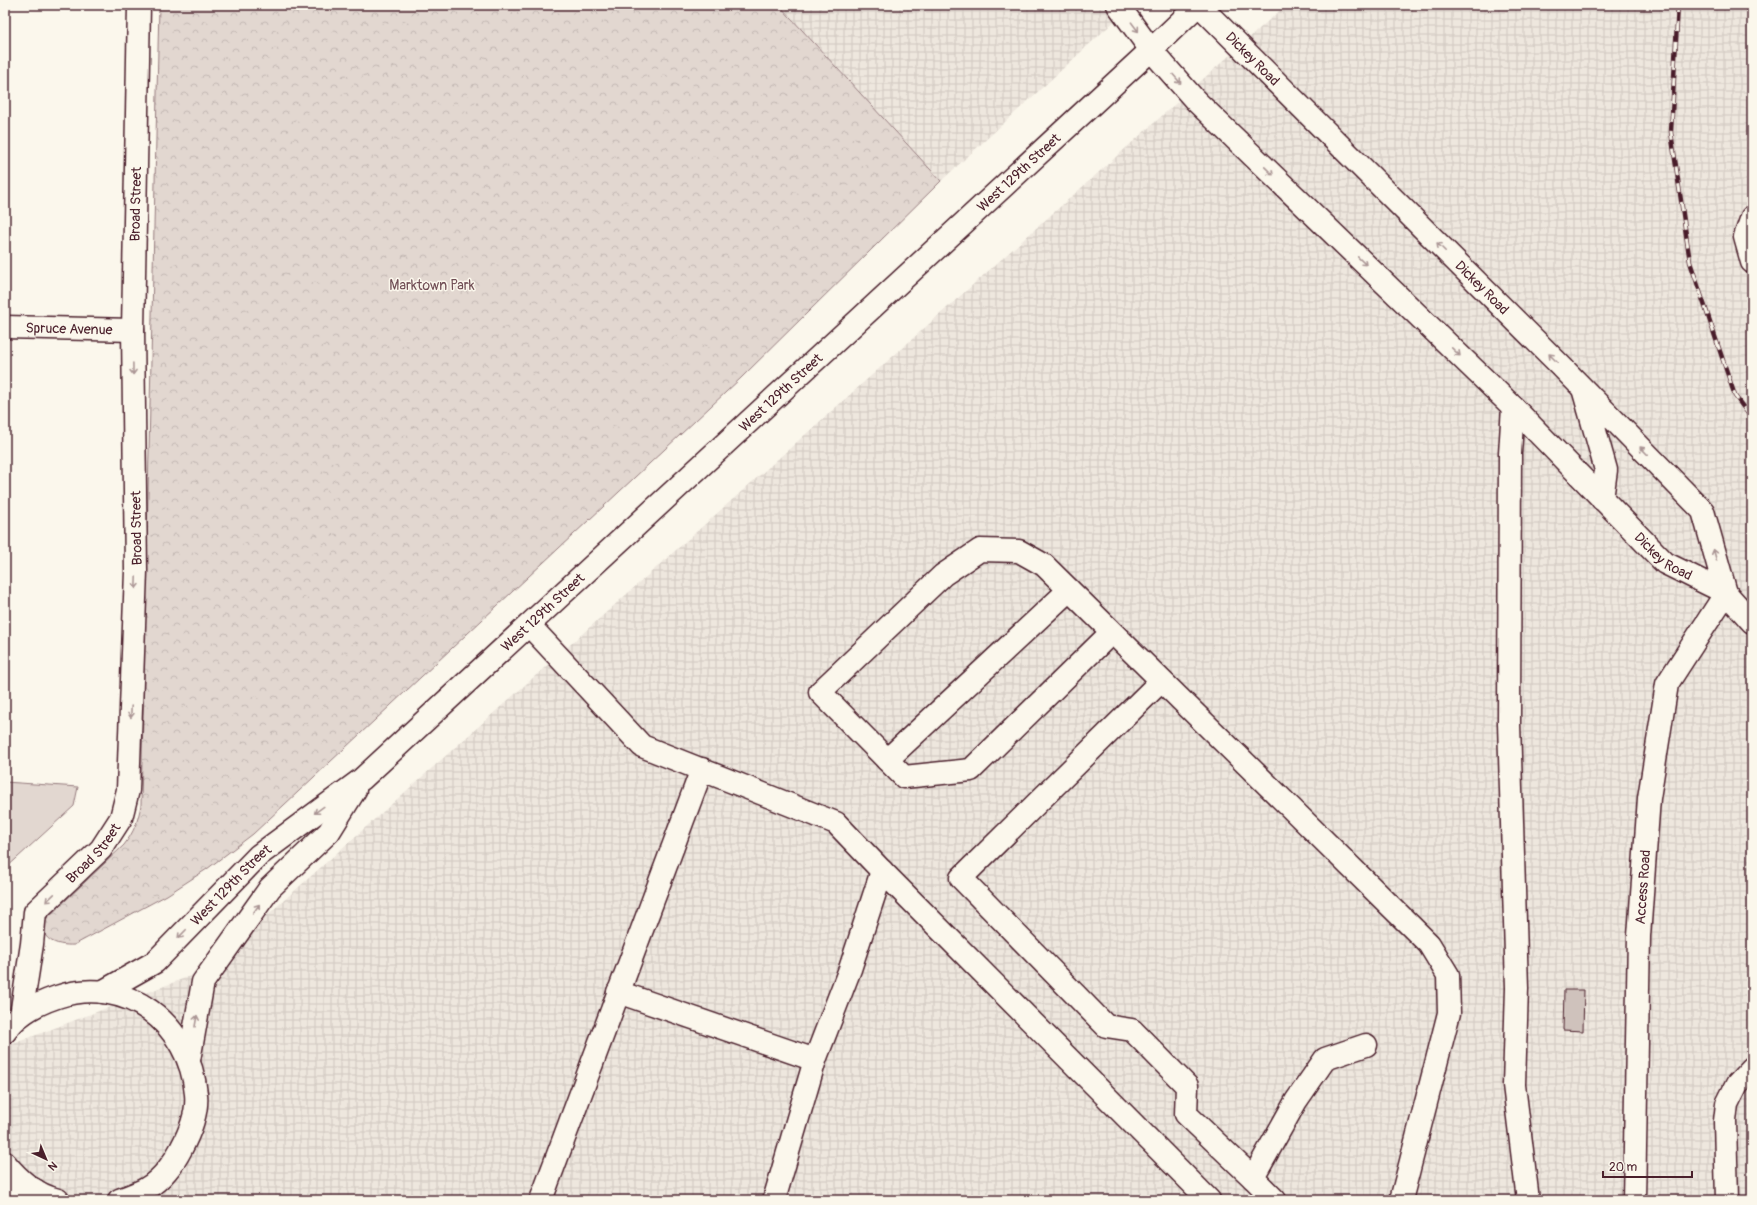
<svg xmlns="http://www.w3.org/2000/svg" width="1757" height="1205" viewBox="0 0 1757 1205" font-family="Pangolin,sans-serif">
<defs>
<pattern id="industrial-grid" width="8" height="8" patternUnits="userSpaceOnUse"><rect width="8" height="8" fill="#eee7de"/><path d="M0 4h8M4 0v8" fill="none" stroke="#cec6bf"/></pattern>
<pattern id="forest-crowns" width="20" height="18" patternUnits="userSpaceOnUse"><rect width="20" height="18" fill="#e2d7d0"/><path d="M2 6a3 3 0 1 1 6 0M12 15a3 3 0 1 1 6 0" fill="none" stroke="#c3b8b3"/></pattern>
</defs>
<rect width="100%" height="100%" fill="#fbf7ec"/>
<filter id="ink" filterUnits="userSpaceOnUse"><feTurbulence type="fractalNoise" baseFrequency=".025" numOctaves="2"/><feDisplacementMap in="SourceGraphic" scale="8" xChannelSelector="R" yChannelSelector="G"/><feConvolveMatrix kernelMatrix="1 2 1 2 8 2 1 2 1" color-interpolation-filters="sRGB"/></filter>
<g filter="url(#ink)">
<path fill="url(#industrial-grid)" d="M779,5H1132L941,181Z
M1286,5H1752V1200H5V1047L206,970Z"/>
<path fill="#e2d7d0" stroke="#967b7e" d="M5,782L78,787L74,806L5,869Z"/>
<path fill="url(#forest-crowns)" stroke="#967b7e" d="M159,5H779L941,181L741,378L253,834L207,869L167,895L74,945C56,946 36,939 47,918L124,845C134,832 138,821 141,805Z"/>
<path fill="#cfc2bc" stroke="#4a1f2b" d="M1564,990H1584L1583,1031L1563,1030Z"/>
<g fill="none" stroke-linecap="round" stroke-linejoin="round">
<g stroke="#4a1f2b" stroke-width="25">
<g id="minor">
<path id="s1" d="M1118,5L1151,50L1195,100L1513,407L1665,563L1726,593L1752,622"/>
<path id="s2" d="M1199,5L1558,363L1703,511L1726,593"/>
<path d="M1752,217L1745,237L1752,262"/>
<path id="s3" d="M5,327L133,330"/>
<path d="M1584,392L1606,470L1602,499"/>
<path d="M1513,407L1510,454L1509,723L1517,988L1514,1085L1528,1200"/>
<path d="M529,625L642,746L836,823L882,871L1209,1200"/>
<path d="M1112,632L971,770L904,777L820,692L943,575L980,550L1019,551L1044,565L1429,944L1448,975L1449,1013L1401,1200"/>
<path d="M1161,681L961,878L1106,1026L1132,1030L1187,1086L1186,1114L1253,1178"/>
<path d="M887,760L1069,590"/>
<path d="M618,992L815,1060"/>
<path id="s4" d="M21,1015L32,944L35,912L101,849L121,818L128,790L136,571L133,330L139,5"/>
<path d="M5,1194L35,1190"/>
<path d="M541,1200L702,769"/>
<path d="M774,1200L815,1060L850,969L882,871"/>
<path d="M1275,1200L1253,1178L1296,1101L1325,1059L1366,1045"/>
<path id="s5" d="M1634,1200L1639,936L1649,798L1667,684L1726,593"/>
<path d="M1727,1200L1725,1121L1727,1104L1737,1084L1752,1068"/>
</g>
</g>
<g stroke="#4a1f2b" stroke-width="25">
<g id="major">
<path id="s6" d="M102,992L155,962L259,855L362,779L1151,50L1198,5"/>
<path d="M5,1032C17,1014 36,1004 57,997C126,974 190,1024 196,1094C198,1112 189,1134 181,1149C174,1163 161,1180 147,1188C139,1193 129,1196 119,1200"/>
<path d="M189,1060L203,982L270,888L329,832L355,790"/>
<path d="M5,1163C20,1181 35,1194 58,1200"/>
</g>
</g>
<use href="#minor" stroke="#fbf7ec" stroke-width="22"/>
<use href="#major" stroke="#fbf7ec" stroke-width="22"/>
<g stroke="#4a1f2b" stroke-width="4.5">
<path id="rail" d="M1678,5L1671,132L1690,262L1735,396L1752,419"/>
</g>
<use href="#rail" stroke="#fbf7ec" stroke-width="3" stroke-dasharray="9" stroke-linecap="butt"/>
</g>
<defs><path id="oneway-shaft" d="M-6 0H5M1.5-3L5.5 0L1.5 3" fill="none" stroke-width="1.6" stroke-linecap="round" stroke-linejoin="round"/></defs>
<g stroke="#ab9695">
<use href="#oneway-shaft" transform="translate(1135 27) rotate(53)"/>
<use href="#oneway-shaft" transform="translate(1177 79) rotate(49)"/>
<use href="#oneway-shaft" transform="translate(1269 171) rotate(44)"/>
<use href="#oneway-shaft" transform="translate(1441 247) rotate(-135)"/>
<use href="#oneway-shaft" transform="translate(1362 261) rotate(44)"/>
<use href="#oneway-shaft" transform="translate(1456 352) rotate(44)"/>
<use href="#oneway-shaft" transform="translate(1553 358) rotate(-135)"/>
<use href="#oneway-shaft" transform="translate(133 369) rotate(89)"/>
<use href="#oneway-shaft" transform="translate(1644 451) rotate(-134)"/>
<use href="#oneway-shaft" transform="translate(1715 555) rotate(-105)"/>
<use href="#oneway-shaft" transform="translate(136 583) rotate(92)"/>
<use href="#oneway-shaft" transform="translate(131 712) rotate(92)"/>
<use href="#oneway-shaft" transform="translate(319 810) rotate(144)"/>
<use href="#oneway-shaft" transform="translate(50 898) rotate(136)"/>
<use href="#oneway-shaft" transform="translate(256 909) rotate(-54)"/>
<use href="#oneway-shaft" transform="translate(182 934) rotate(134)"/>
<use href="#oneway-shaft" transform="translate(196 1021) rotate(-80)"/>
</g>
</g>
<g text-anchor="middle" stroke-width="3" stroke-linejoin="round" paint-order="stroke">
<g font-size="14" fill="#4a1f2b" stroke="#fbf7ec">
<text dy="5" stroke="none"><textPath href="#s2" startOffset="76">Dickey Road</textPath></text>
<text dy="5" stroke="none"><textPath href="#s6" startOffset="1232">West 129th Street</textPath></text>
<text dy="5" stroke="none"><textPath href="#s4" startOffset="847">Broad Street</textPath></text>
<text dy="5" stroke="none"><textPath href="#s2" startOffset="400">Dickey Road</textPath></text>
<text dy="5" stroke="none"><textPath href="#s3" startOffset="64">Spruce Avenue</textPath></text>
<text dy="5" stroke="none"><textPath href="#s6" startOffset="908">West 129th Street</textPath></text>
<text transform="translate(136 528) rotate(-91)" y="5">Broad Street</text>
<text dy="5" stroke="none"><textPath href="#s1" startOffset="777">Dickey Road</textPath></text>
<text dy="5" stroke="none"><textPath href="#s6" startOffset="584">West 129th Street</textPath></text>
<text dy="5" stroke="none"><textPath href="#s4" startOffset="187">Broad Street</textPath></text>
<text dy="5" stroke="none"><textPath href="#s6" startOffset="169">West 129th Street</textPath></text>
<text dy="5" stroke="none"><textPath href="#s5" startOffset="313">Access Road</textPath></text>
</g>
<g font-size="14" fill="#704d54" stroke="#fbf7ec">
<text x="432" y="290">Marktown Park</text>
</g>
</g>
<rect width="1757" height="1205" fill="none" stroke="#fbf7ec" stroke-width="20"/>
<rect x="10" y="10" width="1737" height="1185" fill="none" stroke="#4a1f2b" stroke-width="1.5" filter="url(#ink)"/>
<g transform="translate(46 1159) rotate(136)" stroke="#fbf7ec" stroke-width="3" paint-order="stroke">
<path d="M0-3L7 15L0 10L-7 15Z" fill="#4a1f2b"/>
<text y="-6" font-size="11" font-weight="bold" text-anchor="middle" fill="#4a1f2b">N</text>
</g>
<path d="M1603 1171v6h89v-6" fill="none" stroke="#4a1f2b" stroke-width="2"/>
<text x="1609" y="1171" font-size="12" fill="#4a1f2b" stroke="#fbf7ec" stroke-width="3" paint-order="stroke">20 m</text>
</svg>
